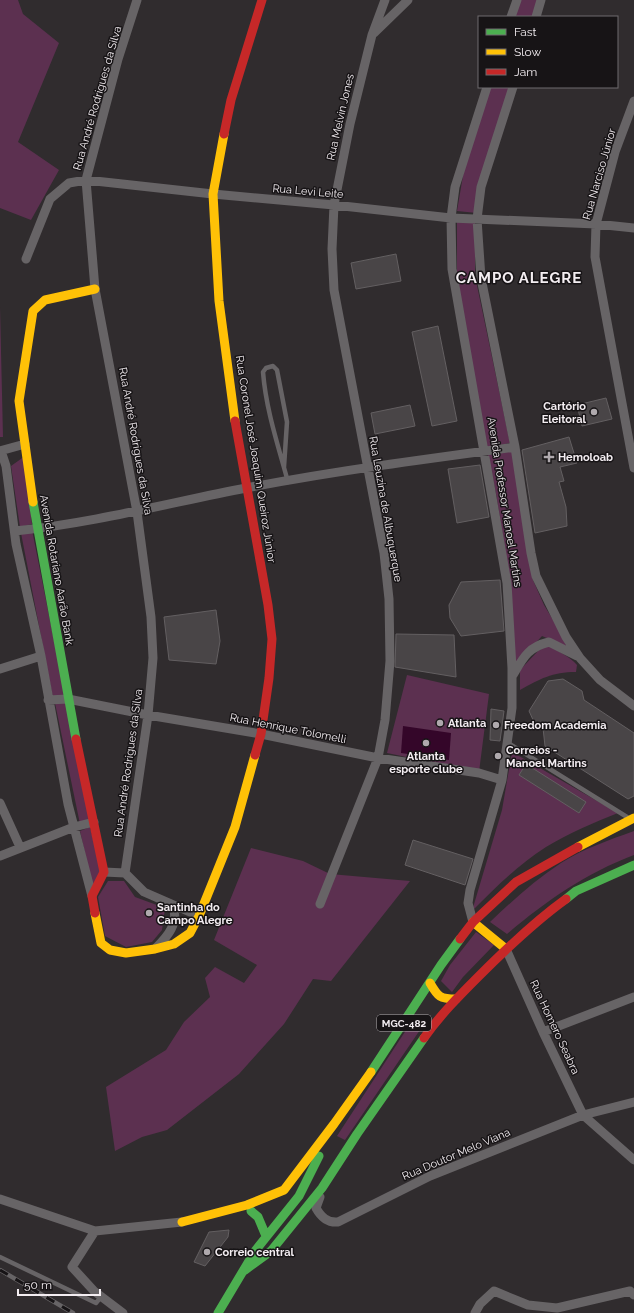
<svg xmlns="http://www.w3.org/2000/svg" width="634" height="1313" viewBox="0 0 634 1313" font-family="Raleway,sans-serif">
<rect width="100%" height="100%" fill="#302c2e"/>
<path fill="#5c3050" d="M0,0H18L23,14L59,43L18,142L59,170L31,220L0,208Z
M519,0H538L533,17H514Z
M491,87H513L477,213L457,211L466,158Z
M457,221L475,223V276L510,443L485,448L457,275Z
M0,307L3,437H0Z
M513,450L533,580L544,605L570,648L542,636L513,668L507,562L496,494L488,455Z
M25,456L32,524L20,527L11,466Z
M32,530L65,696L53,698L21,533Z
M550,644C558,653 570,656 577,665L576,672C552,672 540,679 520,690V670L538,651Z
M407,675L489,694L479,772L387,753Z
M66,702L90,820L80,824L55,703Z
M512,752L618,813C593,823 569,833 546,847C518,865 495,888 472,911L502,810Z
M90,827L101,871L93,889L80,831Z
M634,831V855C586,873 546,901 507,934L490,922C512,901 535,880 561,863C583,849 609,840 634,831Z
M251,848L303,861L330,874L410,881L331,981L313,979L284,1024L239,1074L167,1130L142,1137L115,1151L106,1087L166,1050L184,1022L210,997L205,978L215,967L244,983L257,965L214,940Z
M108,881H124L135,897L165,908L162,930L152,942L126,947L105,936L98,897Z
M476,932L494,945L463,977L452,992L441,981L450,965Z
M412,1021L422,1027L345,1140L337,1136Z"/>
<path fill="#340629" d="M403,726L451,733L449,760L401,753Z"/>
<path fill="#494547" stroke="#635f61" d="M396,254L401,281L356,289L351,263Z
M438,326L457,421L432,426L412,332Z
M606,398L612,419L582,426L577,405Z
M410,405L415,426L375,434L371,413Z
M569,437L577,463L560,467L564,481L559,482L566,507L567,526L535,533L522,450Z
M480,465L489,517L457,523L448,469Z
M500,580L504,631L461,636L450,618L449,605L461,582Z
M216,610L220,641L216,664L169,660L164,617Z
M396,634L454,635L456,677L395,667Z
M563,679L582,691L584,700L634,733V796L628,799L545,746L543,728L534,722L529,711L548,681Z
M491,709L504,711L500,741L490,740Z
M526,764L586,802L579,813L519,775Z
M413,840L473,859L465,885L405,865Z
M229,1230L228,1237L205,1266L194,1262L209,1232Z"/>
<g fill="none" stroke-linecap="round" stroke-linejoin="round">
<path stroke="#676466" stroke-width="4.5" d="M284,467L287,422L277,370L273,366L266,368L263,372C266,410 278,445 288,482
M508,743L627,817
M0,1257L96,1303L101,1297"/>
<path stroke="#676466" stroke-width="9" d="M511,17L517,0
M536,17L541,0
M374,33L408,0
M513,87L481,187L477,219L481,278L515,447L531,553L536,576L566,637L580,658L600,680L634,706
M634,101L615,152L596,224L595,257L634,468
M26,259L50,199L69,183L86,180L213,194L334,205L451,218L596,224L634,228
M0,451L25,444
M1,451L6,466L16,544L41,656L68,804L92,896
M15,531C93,523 169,503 246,488C335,471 425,459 515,447
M0,669L41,656
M513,675C523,658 528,647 549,642L577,656
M48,700L68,699L148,715L261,734L378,758L479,773L502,780
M0,803L20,847
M0,856L74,827L94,822
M104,872L125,873
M125,873L148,715L153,658L151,617L137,512L95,289L86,180L118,59L137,0
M125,873L144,892L199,916
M320,904L378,758L385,720L390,661L389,599L384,553L334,290L332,249L334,205L350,124L372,35L385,0
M473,922L468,903L470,890L502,780L512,708V668L507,583L452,269L451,218L455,187L487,87
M156,948C168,936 179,923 173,906
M506,949L543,1032L583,1115L634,1160
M543,1032L634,997
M320,1197L316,1208C321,1217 327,1223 338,1222L430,1176L583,1115L634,1102
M0,1199L95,1231L182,1222
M95,1231L72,1267L94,1291L123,1313
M475,1313L480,1304L494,1291L528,1305L557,1308L630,1291L634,1295"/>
<path stroke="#4caf50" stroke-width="9" d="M33,502L76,739
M566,899L576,891L634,865
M371,1072L441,965L460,939
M251,1211L258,1217L266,1236
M245,1270L271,1251L322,1188L357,1134L424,1038
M218,1313L255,1251L299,1196L319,1156"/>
<path stroke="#ffc107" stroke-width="9" d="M224,134L213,194L219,301L235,421
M33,502L19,401L33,311L45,300L95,289
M578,847L634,818
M95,913L101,943L110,950L126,953L155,949L174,944L190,933L199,916L235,827L255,755
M473,922L506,949
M430,983C438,997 440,999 456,999
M182,1222L247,1205L284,1190L334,1124L371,1072"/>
<path stroke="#c62828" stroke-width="9" d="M224,134L231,100L262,0
M235,421L268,605L272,639L269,678L261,734L255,755
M76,739L104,872L92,896L95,913
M460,939L473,922L516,882L578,847
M424,1038C440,1015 460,995 479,976C507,948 534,922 566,899"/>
<g stroke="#676466" stroke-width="4.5">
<path id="rail" d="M0,1270L73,1313"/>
</g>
<use href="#rail" stroke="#171416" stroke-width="3" stroke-dasharray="9" stroke-linecap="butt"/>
</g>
<g fill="#afa9ad" stroke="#171416" stroke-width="1.5">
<circle cx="594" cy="412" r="4"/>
<path d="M547 451h4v4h4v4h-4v4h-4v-4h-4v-4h4z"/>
<circle cx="440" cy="723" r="4"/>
<circle cx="496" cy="725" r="4"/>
<circle cx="426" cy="743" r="4"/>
<circle cx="498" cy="756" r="4"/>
<circle cx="149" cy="913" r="4"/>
<circle cx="207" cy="1252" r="4"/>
</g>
<g text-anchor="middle" stroke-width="3" stroke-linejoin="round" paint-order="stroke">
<rect fill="#171416" stroke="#b1acaf" stroke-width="1" x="377" y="1015" width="54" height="16" rx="3"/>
<g font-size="10" font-weight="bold" fill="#f3edf1">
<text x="404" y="1027">MGC-482</text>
</g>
<g font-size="11" fill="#f3edf1" stroke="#171416">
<text transform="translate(97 98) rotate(-74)" y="4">Rua André Rodrigues da Silva</text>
<text transform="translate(340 117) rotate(-77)" y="4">Rua Melvin Jones</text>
<text transform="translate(599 174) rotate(-74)" y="4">Rua Narciso Júnior</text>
<text transform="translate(308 191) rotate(5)" y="4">Rua Levi Leite</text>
<text transform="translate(136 441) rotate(80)" y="4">Rua André Rodrigues da Silva</text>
<text transform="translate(256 459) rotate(81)" y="4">Rua Coronel José Joaquim Queiroz Júnior</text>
<text transform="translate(505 502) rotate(81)" y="4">Avenida Professor Manoel Martins</text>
<text transform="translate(386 509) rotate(80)" y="4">Rua Leuzina de Albuquerque</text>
<text transform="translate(57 570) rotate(80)" y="4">Avenida Rotariano Aarão Bank</text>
<text transform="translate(288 728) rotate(11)" y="4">Rua Henrique Tolomelli</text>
<text transform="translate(128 763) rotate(-82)" y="4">Rua André Rodrigues da Silva</text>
<text transform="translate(555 1027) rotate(65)" y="4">Rua Homero Seabra</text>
<text transform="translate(456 1154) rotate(-23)" y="4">Rua Doutor Melo Viana</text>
</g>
<g font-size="11" font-weight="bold" fill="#f3edf1" stroke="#171416" text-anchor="start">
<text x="586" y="410" text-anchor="end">Cartório<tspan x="586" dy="13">Eleitoral</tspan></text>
<text x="558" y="461">Hemoloab</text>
<text x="448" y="727">Atlanta</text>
<text x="504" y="729">Freedom Academia</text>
<text x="506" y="754">Correios -<tspan x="506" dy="13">Manoel Martins</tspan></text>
<text x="426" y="760" text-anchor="middle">Atlanta<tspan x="426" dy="13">esporte clube</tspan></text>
<text x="157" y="911">Santinha do<tspan x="157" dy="13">Campo Alegre</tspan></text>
<text x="215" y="1256">Correio central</text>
</g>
<g font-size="15" font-weight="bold" letter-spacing="1" fill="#f3edf1" stroke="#171416">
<text x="519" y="283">CAMPO ALEGRE</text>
</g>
</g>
<rect x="478" y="16" width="140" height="72" fill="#171416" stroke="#6f6b6e"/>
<rect x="486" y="29" width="20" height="6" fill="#4caf50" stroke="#6f6b6e"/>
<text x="514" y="36" font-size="12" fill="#f3edf1">Fast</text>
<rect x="486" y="49" width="20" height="6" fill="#ffc107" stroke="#6f6b6e"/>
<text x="514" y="56" font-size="12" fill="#f3edf1">Slow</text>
<rect x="486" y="69" width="20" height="6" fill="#c62828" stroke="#6f6b6e"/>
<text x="514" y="76" font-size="12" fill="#f3edf1">Jam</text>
<path d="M18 1289v6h82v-6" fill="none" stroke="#f3edf1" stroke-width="2"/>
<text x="24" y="1289" font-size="12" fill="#f3edf1" stroke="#171416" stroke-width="3" paint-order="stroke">50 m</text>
</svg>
